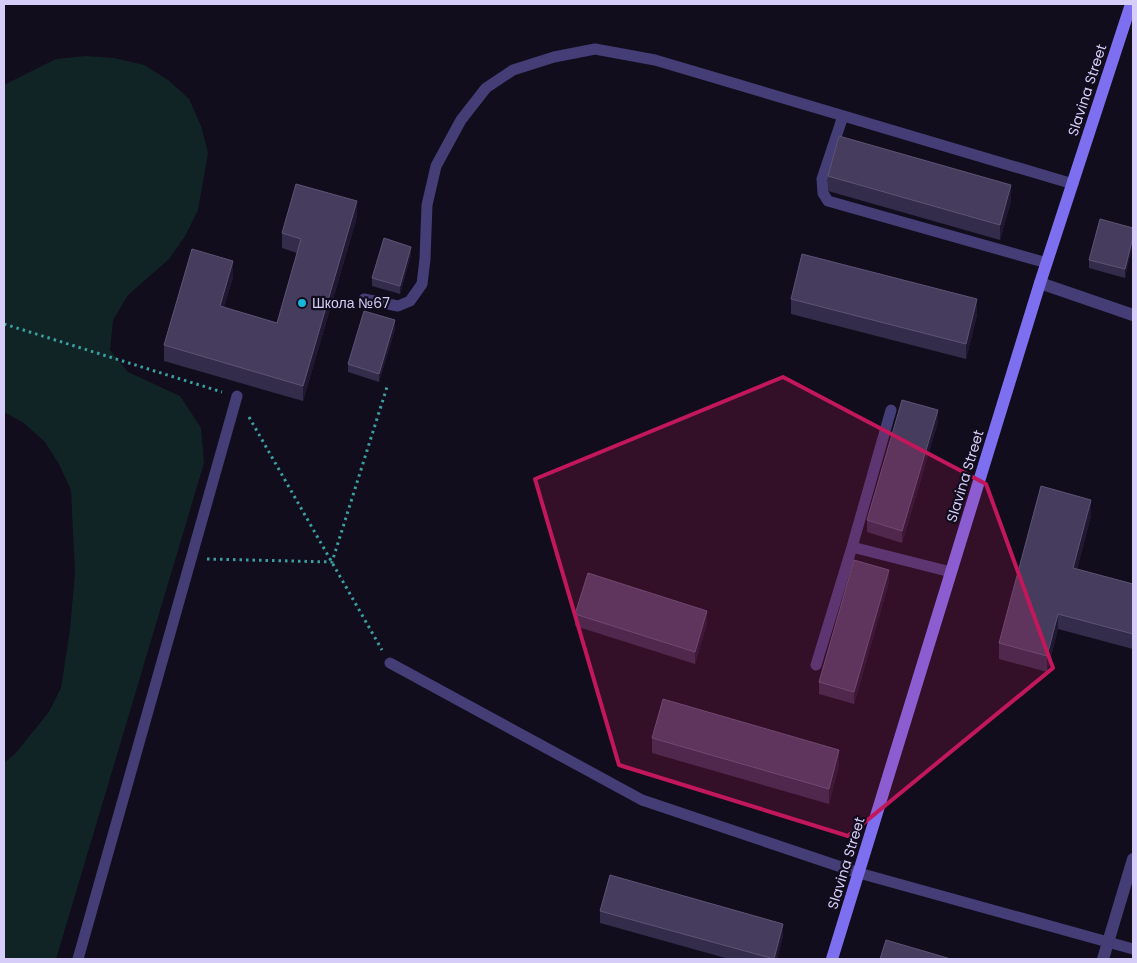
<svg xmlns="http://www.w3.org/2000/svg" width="1137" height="963" viewBox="0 0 1137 963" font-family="Poppins,sans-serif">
<rect width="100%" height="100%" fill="#110d1c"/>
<path fill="#112425" d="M86,56L114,58L144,65L168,80L189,99L201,126L208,153L198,210L185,236L169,259L128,295L113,320L110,350L128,372L180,396L201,428L204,463L56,959H4V763L15,754L49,712L61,688L70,630L75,573L71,490L59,464L45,442L24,423L4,412V85L56,59Z"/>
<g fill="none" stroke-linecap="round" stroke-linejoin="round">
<path stroke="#3a9fa1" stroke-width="3" stroke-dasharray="2.5 4" stroke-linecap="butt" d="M4,324L222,392
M249,417L382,650
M207,559L332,562L387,387"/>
<path stroke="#443d76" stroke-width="11" d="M843,116L822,179L823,193L828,201L1047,263
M364,299L398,306L410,301L422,284L425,259L427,205L436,166L461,120L486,88L513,70L554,57L595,49L655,60L1073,184
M852,547L891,410
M390,663L642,800L859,873L1133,949
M816,665L852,547L951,572
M78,959L237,396"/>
<path stroke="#443d76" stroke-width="12" d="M1040,283L1133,315
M1103,959L1133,859"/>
<path stroke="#7d6fef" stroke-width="12" d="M832,959L1040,283L1131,4"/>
</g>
<path fill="#342c4b" d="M828,176L1011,201L1000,240L828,191Z
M357,217L303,401L164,361V345L233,277L224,307L277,323L297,253L282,248V233Z
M1133,228L1125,278L1089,268V260Z
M411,255L400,294L372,286V278Z
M791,299L977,315L966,359L791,314Z
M395,329L379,382L348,372V364Z
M938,422L902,543L867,532V520Z
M1091,516L1077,569L1133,584V649L1058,629L1047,672L999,659V643Z
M889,582L854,704L819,694V682Z
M575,614L707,623L695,664L575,626Z
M652,738L839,765L829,804L652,753Z
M600,911L783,936L777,959H729L600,923Z"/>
<path fill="#1f1830" d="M1011,185V201L1000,240V225Z
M357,201V217L303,401V386Z
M1133,237V245L1125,278V269Z
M411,247V255L400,294V286Z
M233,261V277L220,321V306Z
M977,299V315L966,359V344Z
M395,320V329L379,382V374Z
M938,410V422L902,543V531Z
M1091,500V516L1073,583V568Z
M889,570V582L854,704V692Z
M707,611V623L695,664V652Z
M1058,614V629L1047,672V656Z
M839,750V765L829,804V789Z
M783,924V936L777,959H774Z"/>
<path fill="#463d5e" stroke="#5c5476" d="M839,136L1011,185L1000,225L828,176Z
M296,184L357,201L303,386L164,345L192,249L233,261L220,306L277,323L301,239L282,233Z
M1100,219L1133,228V237L1125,269L1089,260Z
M384,238L411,247L400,286L372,278Z
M802,254L977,299L966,344L791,299Z
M364,311L395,320L379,374L348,364Z
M902,400L938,410L902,531L867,520Z
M1041,486L1091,500L1073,568L1133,584V634L1058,614L1047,656L999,643Z
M854,560L889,570L854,692L819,682Z
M588,573L707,611L695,652L575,614Z
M663,699L839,750L829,789L652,738Z
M610,875L783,924L774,959L600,911Z
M886,940L951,959H880Z"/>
<path fill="#c2185b" fill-opacity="0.2" stroke="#c2185b" stroke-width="4" stroke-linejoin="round" d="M783,377L986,484L1053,668L848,836L619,765L535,479Z"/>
<circle fill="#18b6db" stroke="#110d1c" stroke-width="2" cx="302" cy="303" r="5"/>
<g text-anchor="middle" stroke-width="4.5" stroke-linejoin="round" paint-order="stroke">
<g font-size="14" fill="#d6cdf9" stroke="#110d1c">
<text transform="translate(1087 90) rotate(-72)" y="5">Slavina Street</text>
<text transform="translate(965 476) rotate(-73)" y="5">Slavina Street</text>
<text transform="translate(846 863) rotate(-73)" y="5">Slavina Street</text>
</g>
<g font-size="14" fill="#d6cdf9" stroke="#110d1c" text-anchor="start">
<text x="312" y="308">Школа №67</text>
</g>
</g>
<rect width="1137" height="963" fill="none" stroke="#d6cdf9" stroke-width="10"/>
</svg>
